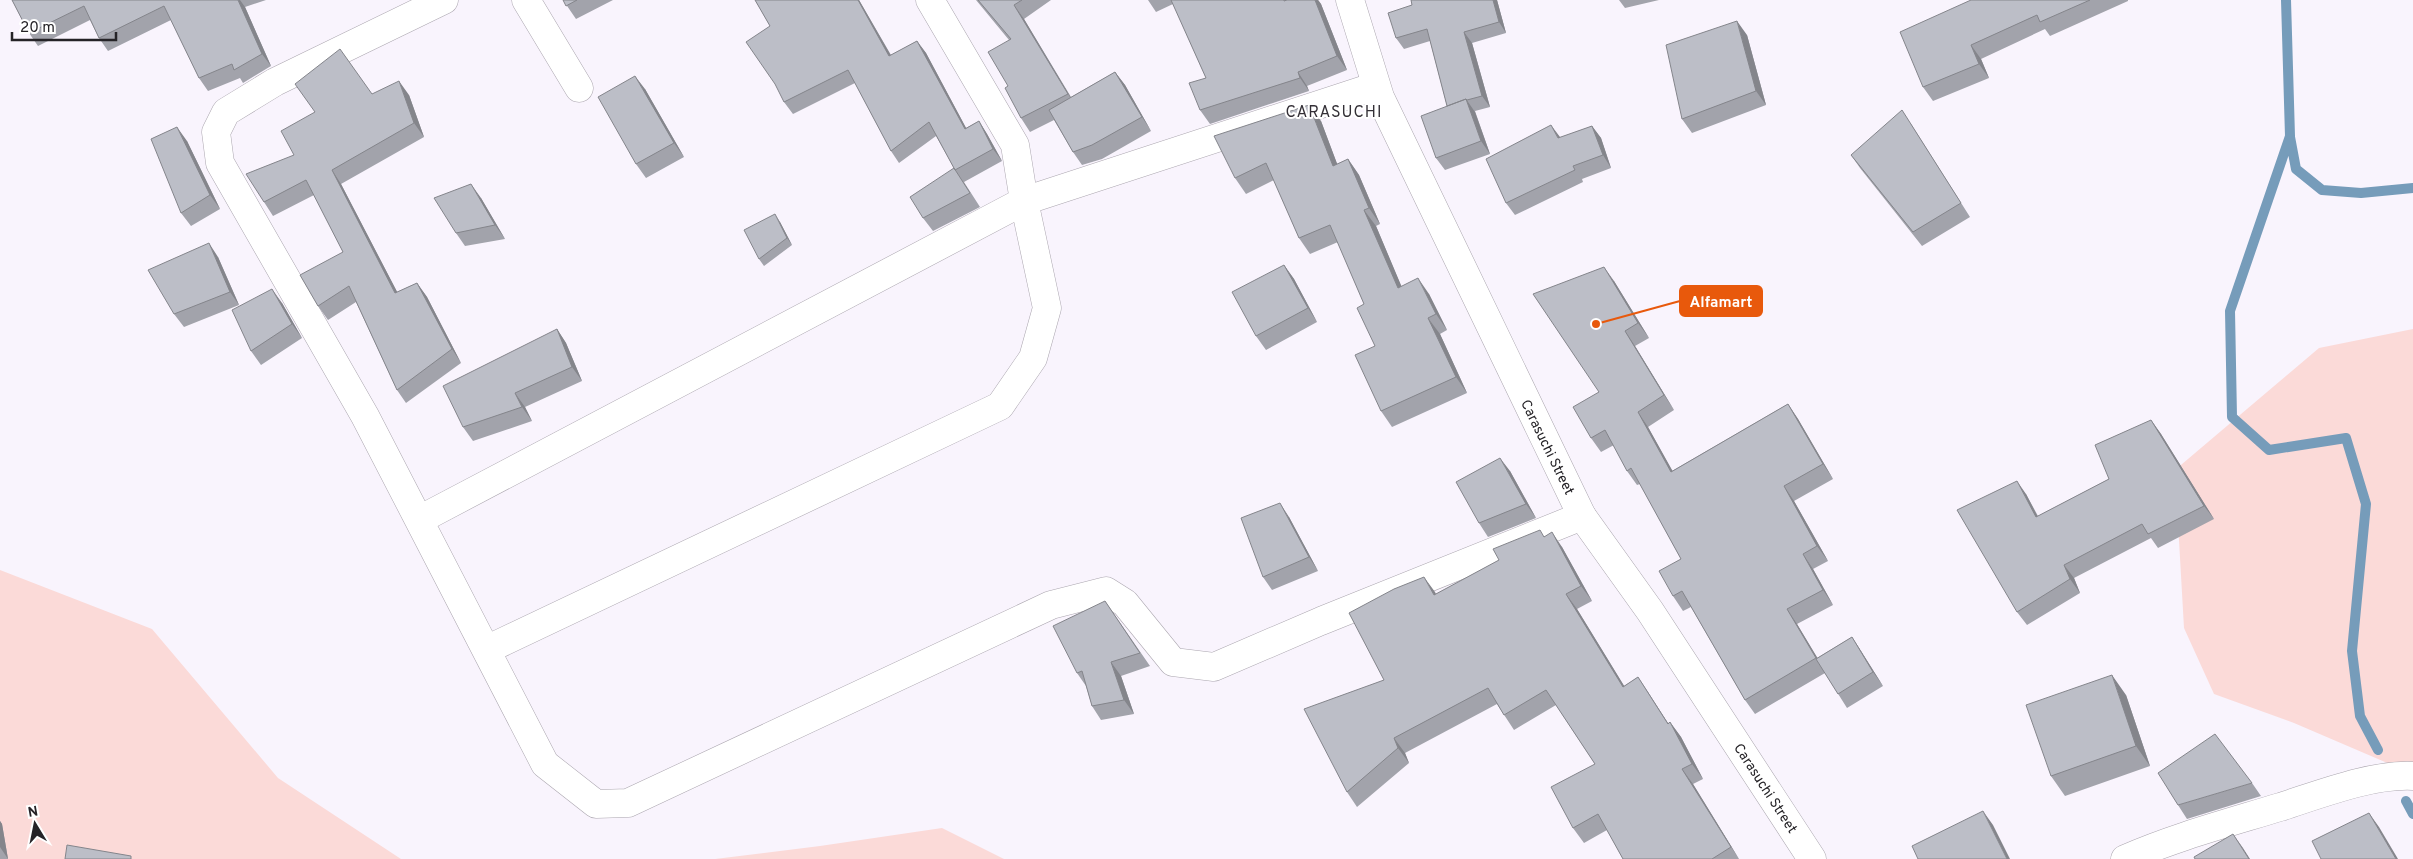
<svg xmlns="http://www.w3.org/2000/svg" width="2413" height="859" viewBox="0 0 2413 859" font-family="Overpass,sans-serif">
<rect width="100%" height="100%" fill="#f9f4fd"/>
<path fill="#fbdad8" d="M2413,329V774L2294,723L2214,694L2184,628L2175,470L2319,348Z
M0,570L152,629L278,778L401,859H0Z
M942,828L1004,859H715L820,846Z"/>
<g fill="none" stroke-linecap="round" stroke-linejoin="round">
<path stroke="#769cba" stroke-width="10" d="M2286,0L2290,136L2230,311L2232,417L2269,450L2346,438L2366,504L2352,651L2360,716L2378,750
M2290,137L2296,169L2322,190L2361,193L2413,188
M2406,801L2413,814"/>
<g stroke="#aba6af" stroke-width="29">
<path id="minor" d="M444,0L275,82L226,112L216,132L220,163L365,416L545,764L596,804L628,803L1051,605L1106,591L1125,603L1173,662L1214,667L1321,621L1582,516
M526,0L579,88
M419,520L1024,201L1015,145L930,0
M486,650L1000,406L1033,358L1047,308L1024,201L1376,86
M2125,859C2175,837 2228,823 2280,807C2321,794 2371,774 2413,776"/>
</g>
<g stroke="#aba6af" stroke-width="29">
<path id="tertiary" d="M1350,0L1380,97L1582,516L1650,611L1812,859"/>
</g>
<use href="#minor" stroke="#fff" stroke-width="28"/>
<use href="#tertiary" stroke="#fff" stroke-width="28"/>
</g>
<path fill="#a2a3ab" d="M12,0H266L245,7L271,66L243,83L240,78L208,91L199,78L171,20L108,51L99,38L90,20L38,46L29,33Z
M563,0H613L576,19Z
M755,0H859L891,55L917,41L926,53L966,128L979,121L987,134L1002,161L964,182L980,207L933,231L923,218L954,168L936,136L899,163L891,151L855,83L793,114L784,102L770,26Z
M976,0H1051L1024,19L1071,97L1115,72L1125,85L1151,131L1102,159L1082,165L1073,152L1054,120L1030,132L1021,118L1008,86L1009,40Z
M1148,0H1318L1321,4L1347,70L1307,86L1309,91L1210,124L1200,110L1206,78L1173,4L1156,12Z
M1411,0H1497L1506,33L1472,43L1490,107L1475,111L1490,154L1445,170L1436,158L1447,106L1430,41L1404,49L1396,38L1412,5Z
M1619,0H1659L1625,8Z
M1971,0H2128V1L2050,36L2045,29L1981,59L1989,78L1933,101L1923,87Z
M1747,35L1766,105L1692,133L1682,119Z
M645,89L684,157L646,178L636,164Z
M372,94L409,95L424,137L341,184L397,292L417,283L427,297L461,363L406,403L397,390L356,302L328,320L318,306L343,252L314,195L273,216L264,202Z
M1321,121L1337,164L1348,159L1359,175L1380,224L1376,226L1401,286L1429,294L1447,330L1440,334L1467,393L1392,427L1381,411L1375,346L1364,304L1338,242L1310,254L1299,238L1274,180L1246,194L1235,178Z
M1911,124L1970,217L1922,246L1860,168L1851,155Z
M1592,126L1601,138L1611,168L1582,179L1583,182L1515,215L1506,203L1560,138Z
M187,141L220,209L191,226L181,213Z
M481,198L505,239L465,246L456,233Z
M780,222L792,245L764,266L759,259Z
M218,257L239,305L184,327L174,314Z
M1284,265L1294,279L1317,322L1266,350L1256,336Z
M1614,281L1649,338L1635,346L1674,410L1648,427L1672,471L1788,404L1798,419L1833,479L1794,501L1828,561L1813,569L1833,605L1797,624L1817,658L1852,637L1861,651L1883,686L1847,708L1825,673L1755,714L1745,700L1691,607L1683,611L1673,596L1681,559L1640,484L1637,485L1627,471L1614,445L1601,452L1591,438L1599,392Z
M282,303L302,338L261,365L251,351Z
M557,329L566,343L582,381L525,407L532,421L473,441L463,427Z
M2151,420L2161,434L2214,519L2158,548L2151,538L2074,578L2080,593L2027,625L2017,612L2026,494L2038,516L2109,479Z
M1510,471L1536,518L1488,537L1479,523Z
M1289,517L1318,571L1272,590L1263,577Z
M1544,536L1562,547L1592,601L1577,609L1624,686L1638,677L1668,723L1670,722L1681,737L1703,779L1693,784L1739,859H1623L1607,830L1584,843L1573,828L1595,764L1556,705L1514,730L1497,704L1405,753L1409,763L1357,807L1347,792L1384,680L1436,594Z
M1105,601L1150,666L1121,676L1134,714L1101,720L1092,706L1086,686L1077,673Z
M2126,695L2150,766L2065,796L2051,776Z
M2252,783L2261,796L2187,819L2178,805Z
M0,821L2,824L8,859H0Z"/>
<path fill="#84858b" d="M238,0H240L245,7L271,66L262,54Z
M858,0H859L898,68L889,56Z
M1315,0H1318L1321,4L1347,70L1337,56Z
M1493,0H1497L1506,33L1499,22Z
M1014,5L1024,19L1077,108L1068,94Z
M1737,21L1747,35L1766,105L1756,91Z
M1464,32L1472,43L1490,107L1482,96Z
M917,41L926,53L973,141L965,129Z
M1971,45L1981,59L1989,78L1979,64Z
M1115,72L1125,85L1151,131L1142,117Z
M1298,72L1307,86L1309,91L1300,78Z
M635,76L645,89L684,157L674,143Z
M399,81L409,95L424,137L414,123Z
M1466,99L1475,112L1490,154L1481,141Z
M1309,105L1321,121L1344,182L1333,166Z
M979,121L987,134L1002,161L993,149Z
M1551,125L1560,137L1567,151L1558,138Z
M1592,126L1601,138L1611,168L1603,155Z
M177,127L187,141L220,209L210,195Z
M1348,159L1359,175L1380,224L1369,208Z
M332,170L341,184L405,307L395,293Z
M471,184L481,198L505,239L495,225Z
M1364,210L1376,226L1409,304L1398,288Z
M775,214L780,222L792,245L787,238Z
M209,243L218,257L239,305L230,292Z
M1284,265L1294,279L1317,322L1308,308Z
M1604,267L1614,281L1649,338L1638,323Z
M1418,278L1429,294L1447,330L1436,314Z
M417,283L427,297L461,363L452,349Z
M272,289L282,303L302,338L292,324Z
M1428,318L1440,334L1467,393L1456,377Z
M557,329L566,343L582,381L572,367Z
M1625,331L1635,346L1674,410L1664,395Z
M515,393L525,407L532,421L522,407Z
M1788,404L1798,419L1833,479L1823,464Z
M1638,412L1648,427L1681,486L1671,472Z
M2151,420L2161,434L2214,519L2204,506Z
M1500,458L1510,471L1536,518L1526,504Z
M2017,481L2026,494L2045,531L2036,517Z
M1784,486L1794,501L1828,561L1817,546Z
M1280,503L1289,517L1318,571L1309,557Z
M1552,532L1562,547L1592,601L1581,586Z
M1803,554L1813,569L1833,605L1823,590Z
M2064,565L2074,578L2080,593L2070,579Z
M1424,577L1435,592L1444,610L1434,595Z
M1566,594L1577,609L1634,702L1623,687Z
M1787,609L1797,624L1826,672L1816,658Z
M1852,637L1861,651L1883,686L1873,672Z
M1111,662L1121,676L1134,714L1124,700Z
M2112,675L2126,695L2150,766L2136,746Z
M1638,677L1648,692L1678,739L1668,724Z
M1670,722L1681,737L1703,779L1692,764Z
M1394,738L1405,753L1409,763L1398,748Z
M1682,769L1693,784L1739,859L1731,847Z
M1983,811L1993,825L2010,859H2007Z
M2369,813L2379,827L2398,859H2396Z
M0,821L2,824L8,859L0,847Z
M2233,834L2243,848L2250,859H2249Z"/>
<path fill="#bcbec7" stroke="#84858b" d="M12,0H238L262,54L234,70L232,64L199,78L164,6L99,38L84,6L29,33Z
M563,0H577L566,6Z
M755,0H858L889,56L917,41L965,129L979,121L993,149L955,170L929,122L891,151L848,70L784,102L775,84L746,42L770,26Z
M978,0H1022L1014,5L1068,94L1021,118L1005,88L1008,86L988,52L1011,39Z
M1171,0H1284V1L1287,0H1315L1337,56L1298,72L1300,78L1200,110L1189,83L1206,78Z
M1411,0H1493L1499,22L1464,32L1482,96L1467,100L1466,99L1447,106L1427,29L1396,38L1388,13L1412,5Z
M1971,0H2090L2040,22L2037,15L1971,45L1979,64L1923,87L1900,32Z
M1737,21L1756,91L1682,119L1666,45Z
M340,49L372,94L399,81L414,123L332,170L395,293L417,283L452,349L397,390L349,286L318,306L300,275L343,252L306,180L264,202L246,174L294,155L281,131L315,112L295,84Z
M1115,72L1142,117L1092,145L1073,152L1049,110Z
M635,76L674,143L636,164L598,97Z
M1466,99L1481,141L1436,158L1421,116Z
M1309,105L1333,166L1348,159L1369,208L1364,210L1398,288L1418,278L1436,314L1428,318L1456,377L1381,411L1355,355L1375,346L1357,308L1364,304L1330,225L1299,238L1266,163L1235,178L1214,136Z
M1902,110L1961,203L1913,232L1851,155Z
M1551,125L1558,138L1592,126L1603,155L1573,166L1575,170L1506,203L1486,159Z
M177,127L210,195L181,213L151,139Z
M954,168L970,193L923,218L910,197Z
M471,184L495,225L456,233L434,198Z
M775,214L787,238L759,259L744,230Z
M209,243L230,292L174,314L148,270Z
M1284,265L1308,308L1256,336L1232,292Z
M1604,267L1638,323L1625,331L1664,395L1638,412L1671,472L1788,404L1823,464L1784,486L1817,546L1803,554L1823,590L1787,609L1816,658L1745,700L1682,591L1673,596L1659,571L1681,559L1631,468L1627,471L1605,430L1591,438L1573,407L1599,392L1533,294Z
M272,289L292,324L251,351L232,310Z
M557,329L572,367L515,393L522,407L463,427L443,386Z
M2151,420L2204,506L2148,534L2142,524L2064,565L2070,579L2017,612L1957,510L2017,481L2036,517L2109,479L2095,445Z
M1500,458L1526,504L1479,523L1456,482Z
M1280,503L1309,557L1263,577L1241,518Z
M1540,530L1544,537L1552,532L1581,586L1566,594L1623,687L1638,677L1668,724L1670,722L1692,764L1682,769L1731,847L1712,859H1623L1598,814L1573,828L1551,787L1595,764L1546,690L1504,715L1488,688L1394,738L1398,748L1347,792L1304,709L1384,680L1349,613L1394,589L1424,577L1434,595L1499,560L1493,549Z
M1105,601L1140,653L1111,662L1124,700L1092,706L1082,671L1077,673L1053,626Z
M1852,637L1873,672L1838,694L1816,659Z
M2112,675L2136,746L2051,776L2026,705Z
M2215,734L2252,783L2178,805L2158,773Z
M1983,811L2007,859H1918L1912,846Z
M2369,813L2396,859H2321L2312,841Z
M2233,834L2249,859H2195L2194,857Z
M67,845L131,856V859H65Z"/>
<g text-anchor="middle" stroke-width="4" stroke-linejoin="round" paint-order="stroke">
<g font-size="14" fill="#252327" stroke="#fff">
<text transform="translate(1548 447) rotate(64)" y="5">Carasuchi Street</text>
<text transform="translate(1766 788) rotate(57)" y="5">Carasuchi Street</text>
</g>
<g font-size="16" letter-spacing="1" fill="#332f36" stroke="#fff">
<text x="1334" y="117">CARASUCHI</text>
</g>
</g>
<path fill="none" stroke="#e8590c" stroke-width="2" d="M1596 324L1680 301"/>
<circle fill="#e8590c" stroke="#fff" stroke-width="2" cx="1596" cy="324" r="5"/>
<rect fill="#e8590c" stroke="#e8590c" stroke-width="2" x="1680" y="286" width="82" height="30" rx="5"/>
<g font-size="15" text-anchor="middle" font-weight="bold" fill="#fff">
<text x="1721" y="307">Alfamart</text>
</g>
<g transform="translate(35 824) rotate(350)" stroke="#ffffff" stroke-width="4" paint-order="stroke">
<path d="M0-4L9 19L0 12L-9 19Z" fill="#252327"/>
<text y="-8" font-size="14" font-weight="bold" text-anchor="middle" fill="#252327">N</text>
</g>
<path d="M12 32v8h104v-8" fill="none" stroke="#252327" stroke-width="2.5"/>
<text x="20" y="32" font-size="15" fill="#252327" stroke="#ffffff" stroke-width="4" paint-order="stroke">20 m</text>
</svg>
